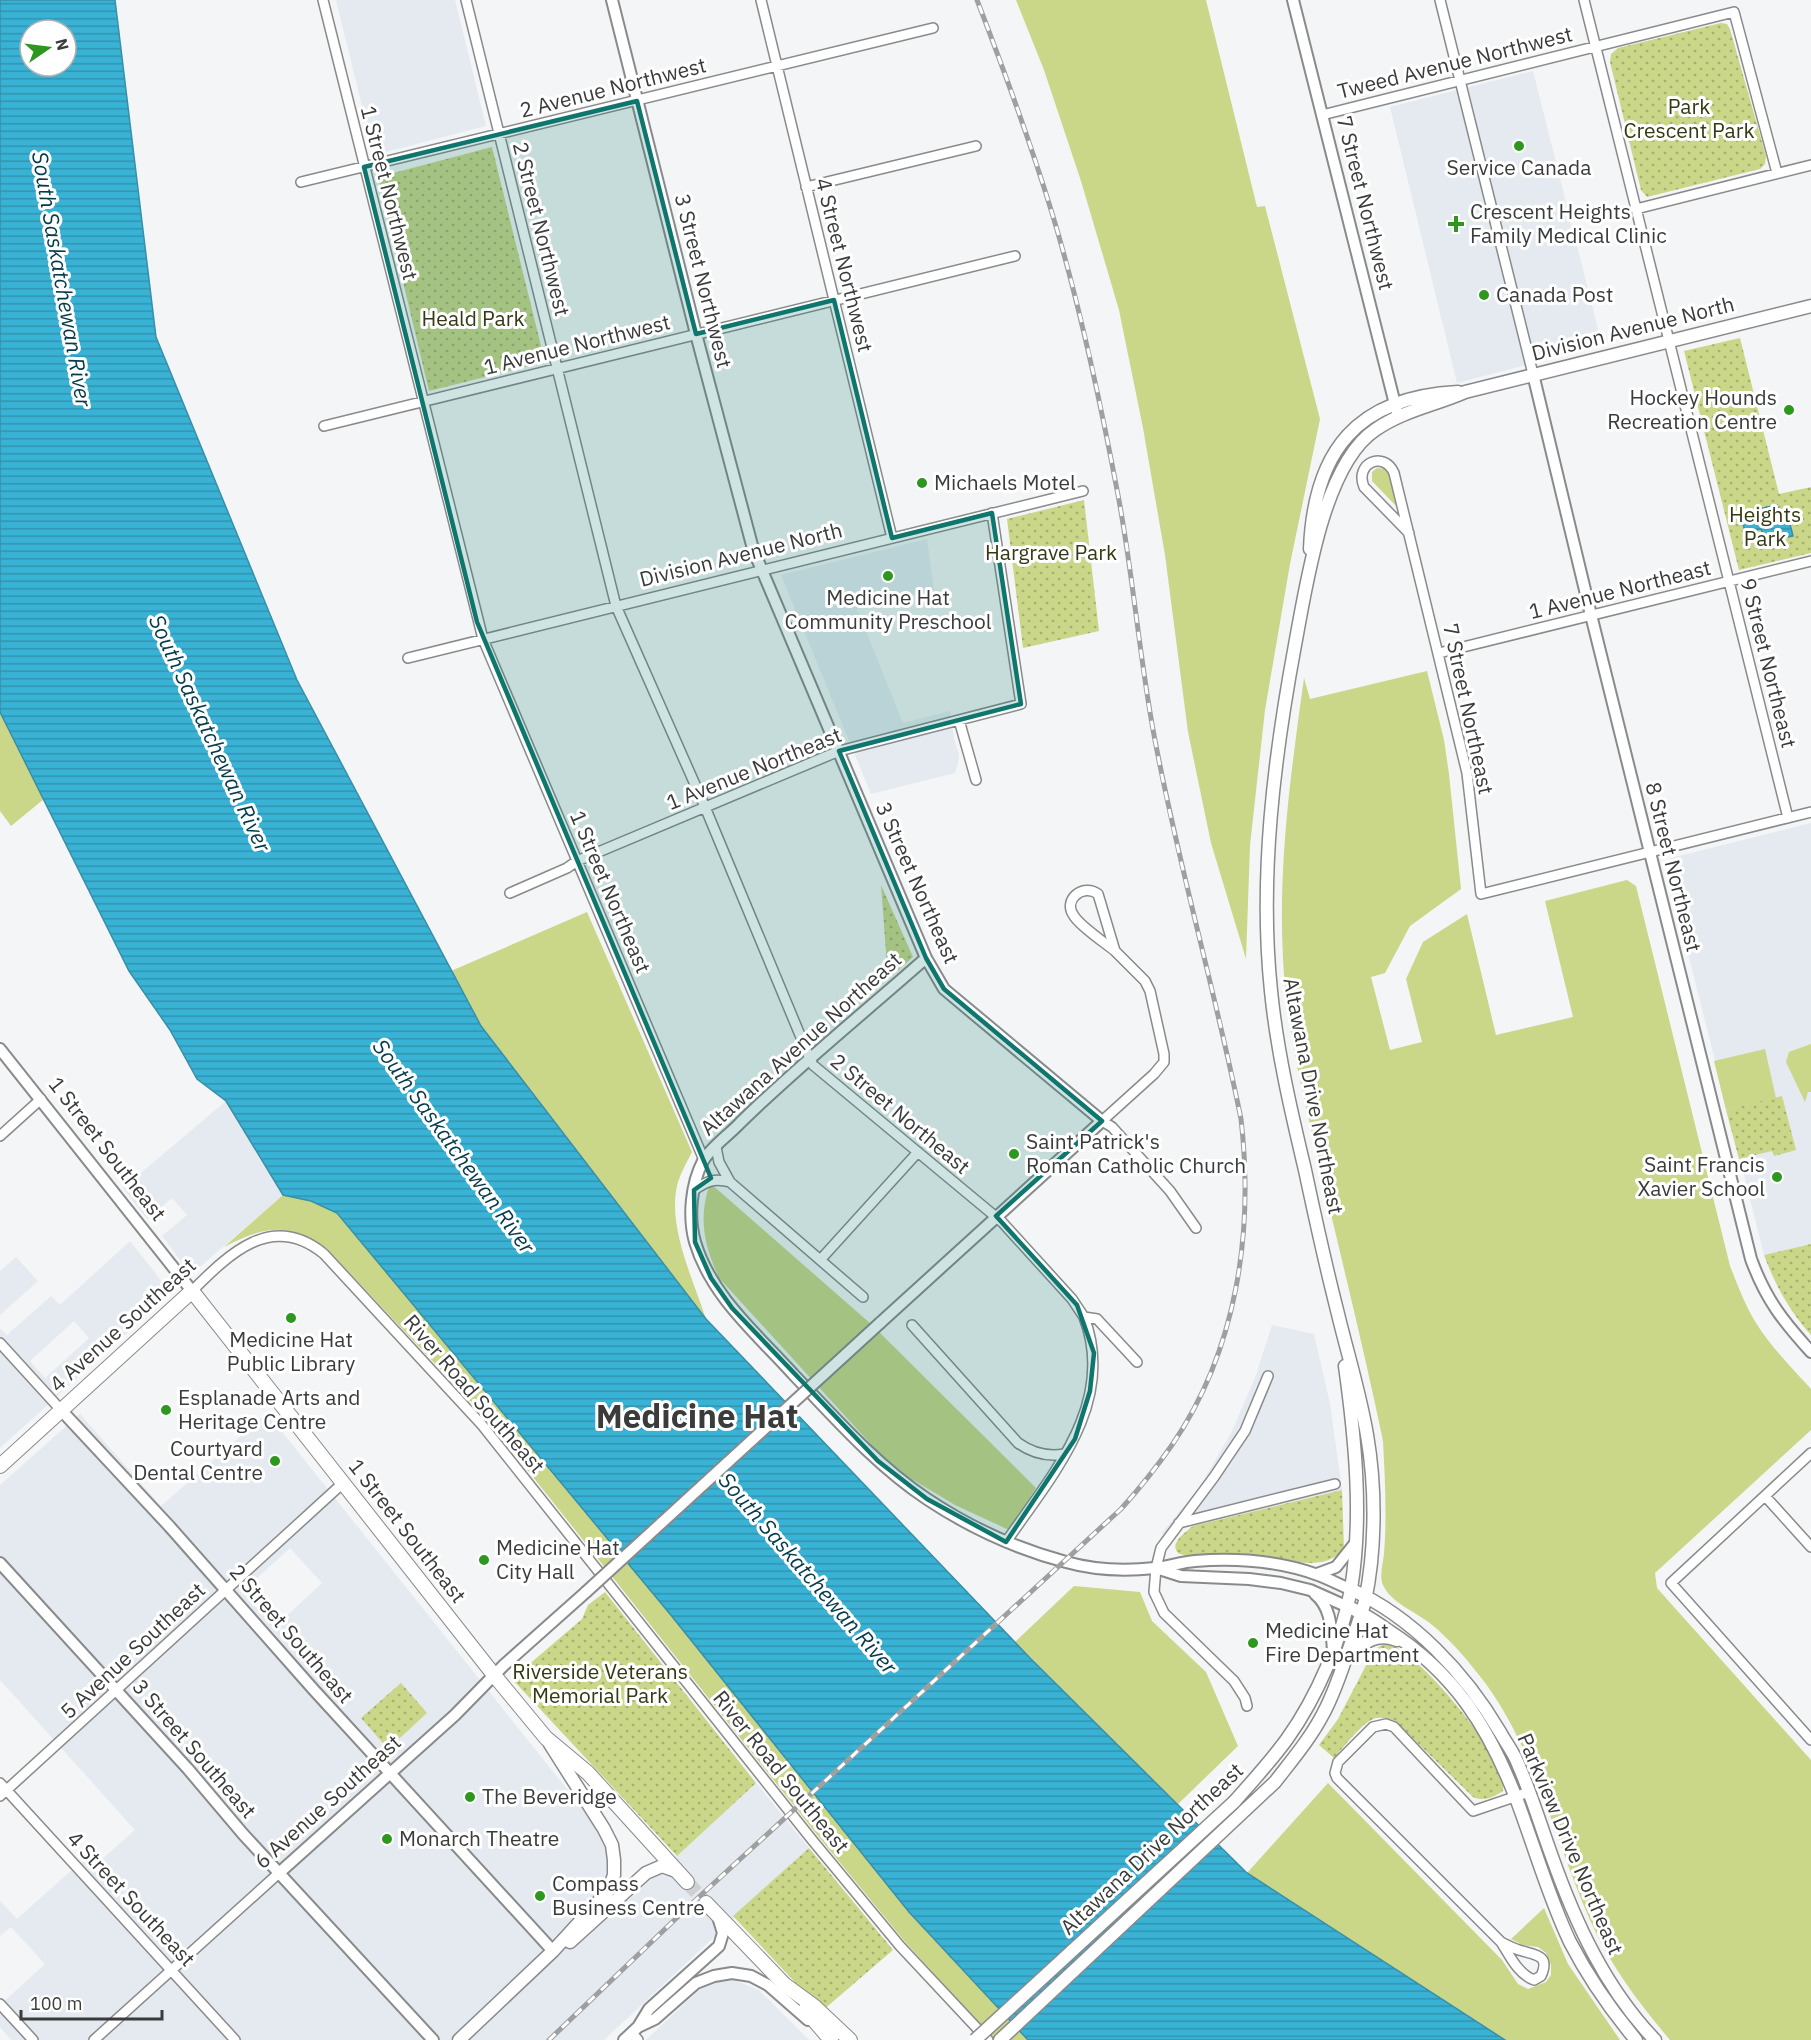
<svg xmlns="http://www.w3.org/2000/svg" width="1811" height="2040" viewBox="0 0 1811 2040" font-family="'IBM Plex Sans',sans-serif">
<defs>
<pattern id="park-dots" width="8" height="8" patternUnits="userSpaceOnUse" patternTransform="scale(1.5)"><rect width="8" height="8" fill="#cad688"/><path d="M2 2h.1M6 6h.1" fill="none" stroke="#a5af70" stroke-width="1.8" stroke-linecap="round"/></pattern>
<pattern id="water-rules" width="6" height="5" patternUnits="userSpaceOnUse" patternTransform="scale(1.5)"><rect width="6" height="5" fill="#39b3d5"/><path d="M0 2.5h6" fill="none" stroke="#3193ae"/></pattern>
</defs>
<rect width="100%" height="100%" fill="#f4f5f6"/>
<path fill="#e4eaf0" fill-rule="evenodd" d="M336,0H455L486,126L374,155Z
M1533,71L1602,345L1457,383L1390,107Z
M927,539L934,590L857,609L903,723L950,711L954,738L959,755L958,763L955,773L871,794L781,575Z
M1811,823V1244L1764,1255L1666,866L1671,858Z
M226,1101L283,1195L194,1272H189L162,1236L187,1215L172,1198L147,1219L123,1188Z
M130,1241L171,1293L0,1448V1328L7,1335L51,1296L60,1305ZM74,1321L89,1338L45,1378L30,1361Z
M16,1257L38,1281L0,1315V1271Z
M1272,1325L1314,1334L1330,1404L1342,1490L1161,1534L1199,1488L1231,1433L1255,1378Z
M267,1413L598,1828L606,1844L608,1862L604,1880L595,1896L612,1915L756,1783L809,1848L604,2040H11L0,2027V2005L45,1964L11,1927L0,1936V1901L17,1919L83,1860L92,1868L135,1830L0,1680V1485L80,1414L161,1506ZM290,1548L322,1583L275,1627L242,1592Z
M734,1980L759,1990L809,2040H646L700,1989L717,1981Z"/>
<path fill="#cad688" d="M1016,0H1206L1257,207L1265,206L1320,419L1290,564L1265,710L1250,845L1246,959L1211,843L1188,732L1165,555L1143,428L1119,310L1081,181L1044,70Z
M1377,468L1386,469L1389,474L1396,506L1372,481V472Z
M1427,671L1444,740L1449,774L1461,889L1410,926L1385,973L1371,977L1390,1050L1422,1042L1406,979L1423,942L1467,914L1496,1035L1573,1017L1545,901L1627,880L1636,886L1730,1266C1738,1286 1745,1305 1756,1323C1771,1347 1792,1368 1811,1389V1430L1655,1573L1657,1588L1811,1760V2040H1670C1638,2002 1610,1965 1590,1920C1555,1841 1537,1755 1486,1684C1469,1662 1453,1642 1431,1624C1416,1612 1390,1602 1383,1585C1379,1577 1383,1563 1384,1554C1387,1516 1385,1479 1383,1441C1364,1349 1341,1258 1320,1167C1304,1098 1286,1029 1283,958C1278,864 1291,771 1304,678L1310,699Z
M0,712L44,799L11,826L0,811Z
M587,912L692,1152C687,1162 681,1172 678,1182C666,1224 693,1279 706,1319L481,1026L451,971Z
M1811,1044V1092H1808L1805,1102L1786,1062L1789,1052Z
M1765,1049L1776,1098L1726,1110L1714,1061Z
M710,1183L871,1324L1036,1488L1009,1530L955,1505L910,1478L878,1452L719,1278C704,1245 698,1219 710,1183Z
M283,1195L311,1201L337,1213L670,1614L909,1912L1028,2040H994L906,1943L818,1836L487,1419L328,1250C290,1221 264,1226 224,1247Z
M1074,1586L1140,1592L1152,1621L1206,1672L1238,1746L1177,1805L1015,1642Z
M1328,1783L1502,1960L1518,1984L1528,1989L1546,1982L1551,1975V1965L1546,1953L1538,1947L1523,1945L1511,1939L1544,1908L1568,1964L1620,2040H1505L1247,1873Z"/>
<path fill="url(#park-dots)" d="M1721,23L1727,24L1730,29L1766,156L1765,164L1760,169L1647,197L1641,190L1610,62L1611,54L1618,48Z
M492,147L545,362L429,391L378,177Z
M1740,338L1779,494L1811,487V553L1739,570L1684,351Z
M1084,500L1099,631L1023,648L1007,519Z
M881,885L913,957L888,979Z
M1782,1096L1796,1150L1774,1156L1772,1151L1739,1159L1726,1110Z
M1811,1244V1335C1790,1312 1775,1285 1764,1255Z
M1342,1490L1344,1549C1321,1576 1279,1556 1248,1554C1236,1553 1224,1553 1211,1554C1203,1554 1192,1557 1184,1555C1180,1554 1178,1554 1176,1550C1172,1541 1187,1531 1193,1526Z
M605,1592L756,1783L677,1856L512,1679L582,1619L588,1605Z
M1387,1643C1418,1651 1508,1758 1503,1791C1494,1797 1483,1802 1473,1797L1395,1721C1389,1719 1383,1717 1376,1718C1363,1721 1343,1748 1334,1758L1319,1745L1338,1719L1373,1652L1380,1646Z
M401,1683L427,1713L388,1749L361,1718Z
M809,1848L893,1950L822,2011L733,1916Z"/>
<path fill="url(#water-rules)" stroke="#398fa7" stroke-width="1.5" fill-rule="evenodd" d="M0,0H115L156,337L297,680L481,1026L706,1319L1031,1659L1176,1803L1247,1873L1505,2040H1028L909,1912L670,1614L337,1213L311,1201L283,1195L226,1101L197,1079L170,1030L129,971L0,712ZM30,30H66V66H30Z
M1777,505L1781,521L1789,520L1793,536L1765,542L1761,529L1745,533L1741,513Z"/>
<g fill="none" stroke-linecap="round" stroke-linejoin="round">
<path stroke="#cfd0d1" stroke-width="14" stroke-dasharray="14 7" stroke-linecap="butt" d="M687,1882L706,1903"/>
<g stroke="#898a8b" stroke-width="12">
<path id="minor" d="M323,0L483,639L704,1160
M466,0L616,606L705,807L810,1059L813,1065L1002,1222L1072,1299L1084,1317L1097,1319L1137,1362
M761,0L892,538
M1440,0L1533,374
M1584,0L1788,818
M1322,115L1734,12L1777,173
M301,182L933,28
M806,187L976,146
M1636,209L1811,165
M324,426L1015,256
M1409,533L1364,487C1354,463 1384,450 1394,473L1467,773L1481,894L1811,812
M1439,653L1811,561
M408,658L1083,491
M959,720L976,780
M510,893L567,868L577,861L839,751L1021,704L992,513
M1115,951C1104,942 1081,927 1074,916C1062,900 1083,883 1098,894L1115,951L1145,981L1150,991L1164,1054V1062L1154,1074L1102,1121L1112,1127L1170,1191L1196,1228
M0,1136L41,1099
M716,1147L719,1162L730,1182L863,1297
M694,1190C707,1181 714,1178 730,1182
M821,1259L918,1152
M192,1291C229,1254 272,1211 324,1254L482,1425L813,1841L900,1946L988,2040
M912,1325L1018,1443C1032,1453 1047,1457 1064,1454
M0,1343L61,1410
M1811,1453L1671,1583L1811,1740
M1765,1496L1811,1547
M1179,1523L1335,1484
M1006,1542C1052,1475 1117,1403 1084,1317
M1247,1706L1245,1698L1234,1681L1164,1613L1154,1592L1156,1568L1161,1548L1214,1477L1245,1431L1268,1376
M0,1783L235,2040
M0,1796L343,1483
M1501,1942C1507,1945 1513,1948 1519,1950C1534,1955 1551,1954 1541,1976L1534,1980C1518,1974 1510,1956 1501,1942L1337,1778L1335,1773L1338,1762L1373,1727L1386,1724L1394,1727L1473,1811L1529,1792
M0,2004L33,2040
M632,2033L638,2040
M94,2040L279,1873"/>
</g>
<g stroke="#898a8b" stroke-width="14">
<path id="tertiary" d="M612,0L696,334L753,549L926,958L944,989L1102,1121L880,1323
M1293,0L1398,416
M1533,374L1591,615L1751,1259C1766,1300 1783,1321 1811,1352
M926,958C864,1013 799,1065 740,1123C730,1134 710,1148 703,1161C691,1184 688,1217 695,1242C711,1296 757,1334 793,1374C835,1418 876,1465 927,1499C969,1527 1017,1549 1066,1562C1094,1570 1126,1571 1155,1568C1168,1567 1181,1562 1195,1561C1235,1558 1280,1561 1318,1575C1329,1579 1340,1585 1350,1589
M0,1049L192,1291
M61,1410L170,1527L313,1689L553,1951
M0,1563L188,1769L243,1834L433,2040
M1156,1568L1181,1576L1249,1579L1281,1583L1310,1590L1346,1606
M1317,1574L1336,1567L1356,1542
M1315,1594C1332,1608 1331,1630 1333,1650
M279,1873L455,1715L504,1665L586,1592
M638,2027L655,2019L696,1983L714,1976L732,1973L751,1976L768,1985L808,2020
M624,2040L638,2027L649,2009L719,1946L723,1933L718,1917"/>
</g>
<g stroke="#898a8b" stroke-width="15">
<path id="secondary" d="M1310,549C1314,451 1357,397 1458,392
M1350,1589C1413,1617 1466,1674 1500,1732C1506,1743 1514,1753 1518,1764C1531,1793 1540,1824 1551,1854C1575,1922 1605,1988 1655,2040
M1346,1606C1362,1612 1375,1621 1389,1631C1454,1673 1488,1726 1516,1798C1534,1845 1548,1896 1570,1942C1588,1977 1611,2010 1636,2040
M1347,1657C1364,1643 1374,1632 1397,1640
M1234,1802C1252,1782 1271,1761 1287,1739C1317,1697 1342,1639 1351,1589C1363,1516 1355,1438 1345,1366
M570,1942L646,1873L662,1866L676,1871
M459,2040L553,1951L608,1891L614,1875V1860L612,1845L604,1829L550,1744
M1000,2040L1275,1782C1292,1760 1310,1739 1323,1714C1333,1696 1339,1677 1346,1658C1352,1639 1360,1620 1365,1601C1376,1549 1376,1487 1367,1435C1360,1393 1347,1352 1337,1310C1325,1263 1315,1217 1305,1170C1291,1111 1277,1051 1271,991C1259,877 1274,758 1295,645C1306,587 1323,465 1375,430C1402,411 1435,405 1465,392L1811,306"/>
</g>
<g stroke="#898a8b" stroke-width="16">
<path id="primary" d="M0,1466L192,1291L494,1675L546,1738L588,1773L687,1882
M706,1903L785,1985L815,2007L850,2040
M805,2010L831,2040"/>
</g>
<use href="#minor" stroke="#fff" stroke-width="9"/>
<use href="#tertiary" stroke="#fff" stroke-width="10"/>
<use href="#secondary" stroke="#fff" stroke-width="12"/>
<use href="#primary" stroke="#fff" stroke-width="14"/>
<g stroke="#9e9fa0" stroke-width="5">
<path id="rail" d="M549,2040L687,1908L1121,1509C1139,1489 1156,1468 1172,1445C1237,1350 1254,1232 1241,1119C1215,990 1178,864 1154,735C1139,655 1133,574 1118,495C1100,400 1080,305 1052,213C1030,141 1004,70 977,0"/>
</g>
<use href="#rail" stroke="#fff" stroke-width="3" stroke-dasharray="9" stroke-linecap="butt"/>
<g stroke="#898a8b" stroke-width="14" stroke-linecap="butt">
<path id="tertiary-bridge" d="M586,1592L880,1323"/>
</g>
<g stroke="#898a8b" stroke-width="15" stroke-linecap="butt">
<path id="secondary-bridge" d="M975,2040L1234,1802"/>
</g>
<use href="#tertiary-bridge" stroke="#fff" stroke-width="10"/>
<use href="#secondary-bridge" stroke="#fff" stroke-width="12"/>
</g>
<path fill="#0f766e" fill-opacity="0.2" stroke="#0f766e" stroke-width="4.5" stroke-linejoin="round" d="M637,101L696,334L834,300L892,538L992,513L1021,704L839,751L926,958L944,989L1102,1121L996,1216L1077,1305L1094,1353L1090,1391L1075,1439L1006,1542L927,1499L878,1461L732,1308L711,1278L695,1242L694,1190L711,1178L477,622L364,167Z"/>
<g fill="#2d971f" stroke="#fff" stroke-width="2">
<circle cx="1519" cy="146" r="6"/>
<path d="M1453 215h6v6h6v6h-6v6h-6v-6h-6v-6h6z"/>
<circle cx="1484" cy="295" r="6"/>
<circle cx="1789" cy="410" r="6"/>
<circle cx="922" cy="483" r="6"/>
<circle cx="888" cy="576" r="6"/>
<circle cx="1014" cy="1154" r="6"/>
<circle cx="1777" cy="1177" r="6"/>
<circle cx="291" cy="1318" r="6"/>
<circle cx="166" cy="1410" r="6"/>
<circle cx="275" cy="1461" r="6"/>
<circle cx="484" cy="1560" r="6"/>
<circle cx="1253" cy="1643" r="6"/>
<circle cx="470" cy="1797" r="6"/>
<circle cx="387" cy="1839" r="6"/>
<circle cx="540" cy="1896" r="6"/>
</g>
<g text-anchor="middle" stroke-width="6" stroke-linejoin="round" paint-order="stroke">
<g font-size="21" fill="#3a3b3b" stroke="#fff">
<text transform="translate(1455 63) rotate(-14)" y="7">Tweed Avenue Northwest</text>
<text transform="translate(613 88) rotate(-14)" y="7">2 Avenue Northwest</text>
<text transform="translate(389 193) rotate(76)" y="7">1 Street Northwest</text>
<text transform="translate(1365 203) rotate(76)" y="7">7 Street Northwest</text>
<text transform="translate(541 229) rotate(76)" y="7">2 Street Northwest</text>
<text transform="translate(844 265) rotate(76)" y="7">4 Street Northwest</text>
<text transform="translate(703 281) rotate(76)" y="7">3 Street Northwest</text>
<text transform="translate(1633 329) rotate(-14)" y="7">Division Avenue North</text>
<text transform="translate(577 345) rotate(-14)" y="7">1 Avenue Northwest</text>
<text transform="translate(741 555) rotate(-14)" y="7">Division Avenue North</text>
<text transform="translate(1620 590) rotate(-14)" y="7">1 Avenue Northeast</text>
<text transform="translate(1768 663) rotate(76)" y="7">9 Street Northeast</text>
<text transform="translate(1468 709) rotate(78)" y="7">7 Street Northeast</text>
<text transform="translate(754 769) rotate(-22)" y="7">1 Avenue Northeast</text>
<text transform="translate(1673 867) rotate(76)" y="7">8 Street Northeast</text>
<text transform="translate(917 883) rotate(66)" y="7">3 Street Northeast</text>
<text transform="translate(610 892) rotate(67)" y="7">1 Street Northeast</text>
<text transform="translate(801 1044) rotate(-42)" y="7">Altawana Avenue Northeast</text>
<text transform="translate(1313 1096) rotate(79)" y="7">Altawana Drive Northeast</text>
<text transform="translate(900 1114) rotate(40)" y="7">2 Street Northeast</text>
<text transform="translate(107 1149) rotate(52)" y="7">1 Street Southeast</text>
<text transform="translate(123 1325) rotate(-42)" y="7">4 Avenue Southeast</text>
<text transform="translate(474 1394) rotate(49)" y="7">River Road Southeast</text>
<text transform="translate(407 1531) rotate(52)" y="7">1 Street Southeast</text>
<text transform="translate(291 1634) rotate(49)" y="7">2 Street Southeast</text>
<text transform="translate(133 1651) rotate(-43)" y="7">5 Avenue Southeast</text>
<text transform="translate(194 1749) rotate(49)" y="7">3 Street Southeast</text>
<text transform="translate(781 1772) rotate(51)" y="7">River Road Southeast</text>
<text transform="translate(328 1802) rotate(-42)" y="7">6 Avenue Southeast</text>
<text transform="translate(1570 1844) rotate(67)" y="7">Parkview Drive Northeast</text>
<text transform="translate(1152 1849) rotate(-43)" y="7">Altawana Drive Northeast</text>
<text transform="translate(131 1899) rotate(47)" y="7">4 Street Southeast</text>
</g>
<g font-size="21" fill="#343913" stroke="#fff">
<text x="1689" y="114">Park<tspan x="1689" dy="24">Crescent Park</tspan></text>
<text x="473" y="326">Heald Park</text>
<text x="1765" y="522">Heights<tspan x="1765" dy="24">Park</tspan></text>
<text x="1051" y="560">Hargrave Park</text>
<text x="600" y="1679">Riverside Veterans<tspan x="600" dy="24">Memorial Park</tspan></text>
</g>
<g font-size="21" fill="#3a3b3b" stroke="#fff" text-anchor="start">
<text x="1519" y="175" text-anchor="middle">Service Canada</text>
<text x="1470" y="219">Crescent Heights<tspan x="1470" dy="24">Family Medical Clinic</tspan></text>
<text x="1496" y="302">Canada Post</text>
<text x="1777" y="405" text-anchor="end">Hockey Hounds<tspan x="1777" dy="24">Recreation Centre</tspan></text>
<text x="934" y="490">Michaels Motel</text>
<text x="888" y="605" text-anchor="middle">Medicine Hat<tspan x="888" dy="24">Community Preschool</tspan></text>
<text x="1026" y="1149">Saint Patrick's<tspan x="1026" dy="24">Roman Catholic Church</tspan></text>
<text x="1765" y="1172" text-anchor="end">Saint Francis<tspan x="1765" dy="24">Xavier School</tspan></text>
<text x="291" y="1347" text-anchor="middle">Medicine Hat<tspan x="291" dy="24">Public Library</tspan></text>
<text x="178" y="1405">Esplanade Arts and<tspan x="178" dy="24">Heritage Centre</tspan></text>
<text x="263" y="1456" text-anchor="end">Courtyard<tspan x="263" dy="24">Dental Centre</tspan></text>
<text x="496" y="1555">Medicine Hat<tspan x="496" dy="24">City Hall</tspan></text>
<text x="1265" y="1638">Medicine Hat<tspan x="1265" dy="24">Fire Department</tspan></text>
<text x="482" y="1804">The Beveridge</text>
<text x="399" y="1846">Monarch Theatre</text>
<text x="552" y="1891">Compass<tspan x="552" dy="24">Business Centre</tspan></text>
</g>
<g font-size="22" font-style="italic" fill="#043b4a" stroke="#fff">
<text transform="translate(62 279) rotate(80)" y="8">South Saskatchewan River</text>
<text transform="translate(210 733) rotate(65)" y="8">South Saskatchewan River</text>
<text transform="translate(454 1146) rotate(54)" y="8">South Saskatchewan River</text>
<text transform="translate(808 1573) rotate(49)" y="8">South Saskatchewan River</text>
</g>
<g font-size="33" font-weight="bold" fill="#3a3b3b" stroke="#fff">
<text x="697" y="1428">Medicine Hat</text>
</g>
</g>
<g transform="translate(48 48) rotate(76)"><circle r="28" fill="#ffffff" stroke="#b0b1b1" stroke-width="1.5"/>
<path d="M0-4.5L10 22L0 15L-10 22Z" fill="#2d971f"/>
<text y="-9" font-size="16" font-weight="bold" text-anchor="middle" fill="#3a3b3b">N</text>
</g>
<path d="M21 2010v9h141v-9" fill="none" stroke="#3a3b3b" stroke-width="3"/>
<text x="30" y="2010" font-size="18" fill="#3a3b3b" stroke="#ffffff" stroke-width="4.5" paint-order="stroke">100 m</text>
</svg>
